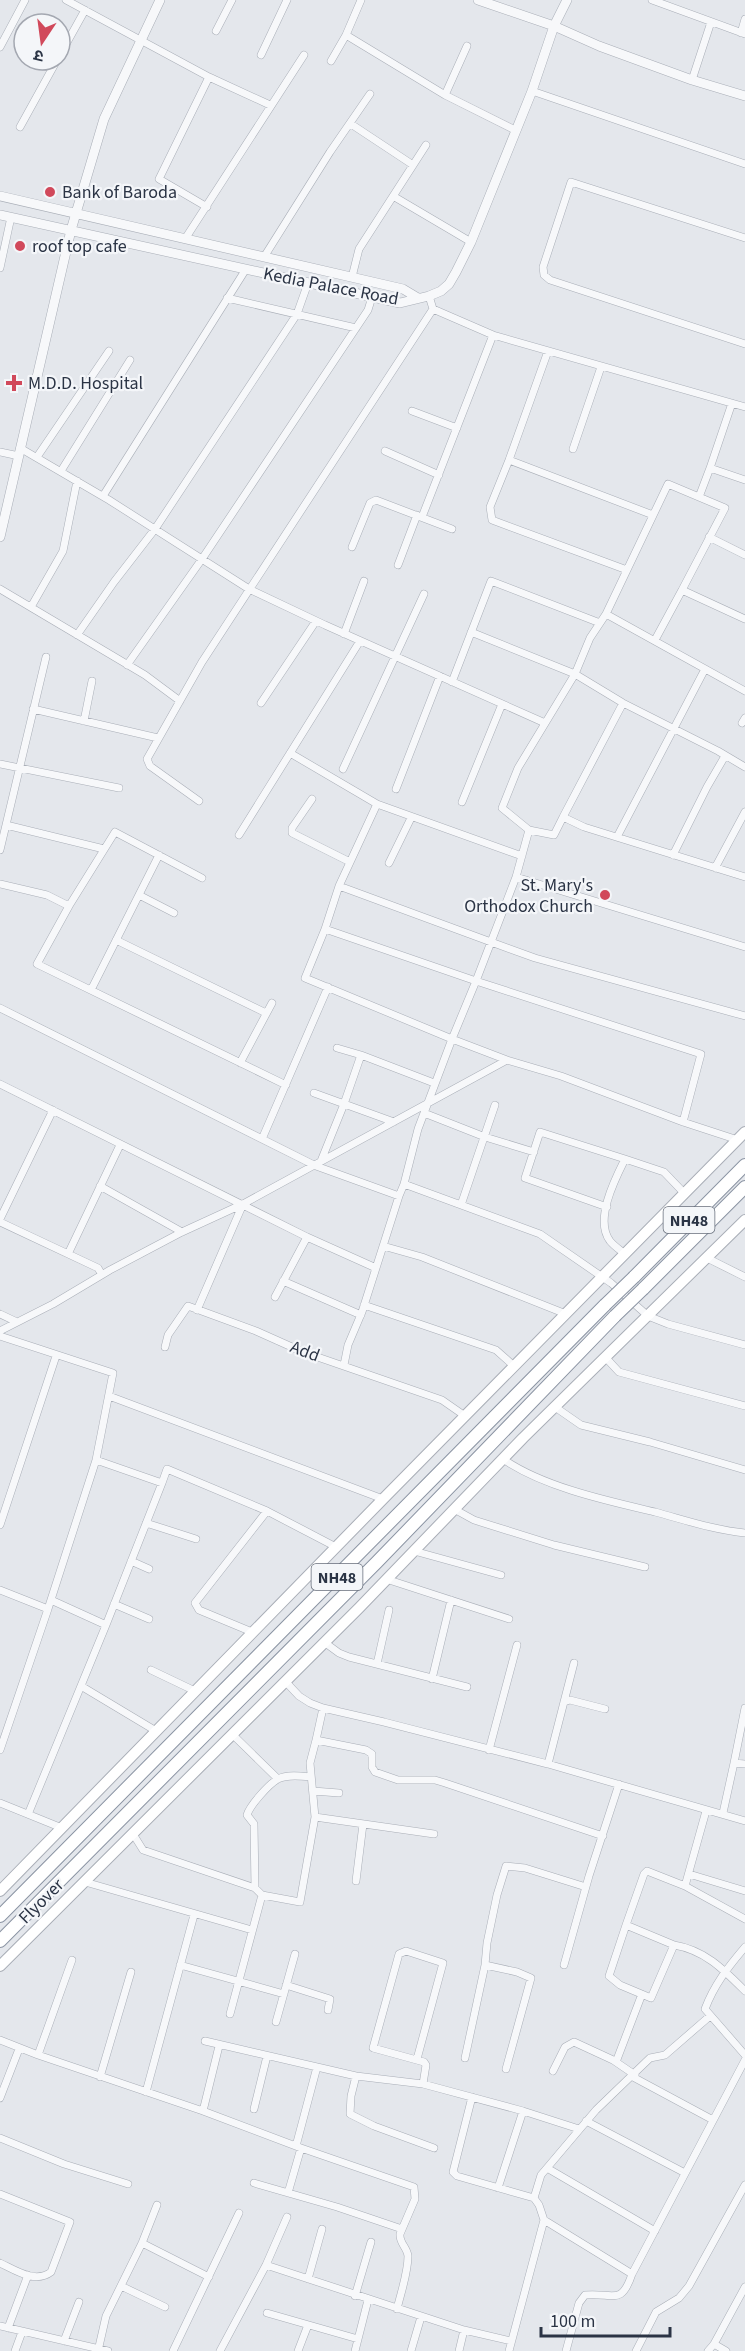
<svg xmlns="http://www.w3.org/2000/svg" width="745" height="2351" viewBox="0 0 745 2351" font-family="'Source Sans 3','Noto Sans Devanagari',sans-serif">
<rect width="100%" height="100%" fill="#e4e7ec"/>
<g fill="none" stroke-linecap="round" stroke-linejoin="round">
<g stroke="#a9aeb7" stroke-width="8">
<path id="minor" d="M66,0L209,77L270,105
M361,0L346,35L445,95L515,130
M652,0L745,34
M216,31L232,0
M741,33L745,19
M0,47L25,0
M60,55L85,10
M261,55L287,0
M331,61L346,35
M692,80L711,22
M532,91L745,164
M445,95L467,46
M351,124L413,165
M20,127L57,60
M393,196L471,242
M207,207L159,179L209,77
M745,238L571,182L543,267L544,275L550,280L745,344
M185,239L304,55
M264,257L330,152L370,94
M0,268L11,217
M352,277L359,249L426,145
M429,296L433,309L493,335L745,407
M227,298L356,328
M548,351L509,460L490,507L492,520L627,570
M412,411L457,428
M20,448L109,500L249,589L325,625L545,723
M573,449L601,367
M385,451L439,475
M0,452L19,456
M37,457L109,351
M509,460L653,515
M710,468L732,403
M61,471L130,360
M103,496L246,269
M699,497L710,468L745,480
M422,517L493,335
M709,537L745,555
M352,547L370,503L376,500L452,529
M398,565L417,515
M0,589L145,675L180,701
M31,607L63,551L77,481
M606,614L668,484L725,508L682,590
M471,632L575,674L623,703L718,751L745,767
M344,634L364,581
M77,635L114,582L155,529L297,314L308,283
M655,640L682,590L745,619
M127,665L202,559L368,310L372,297
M452,682L491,581L600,623
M261,703L316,621
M33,709L158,738
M84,721L92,681
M742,723L745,718
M290,753L377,804L522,856
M0,764L119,788
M343,769L424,594
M396,789L440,676
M312,799L292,828V833L350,862
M199,801L150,766L147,759L202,662L433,309
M462,802L502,704
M377,804L339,886L325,929L476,981L491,942L535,958L745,1016
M563,817L623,703
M6,825L104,849
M529,830L502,808L518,768L575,674L590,638L606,614L745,691
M239,835L360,641
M617,837L705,669
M0,850L46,657
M673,855L707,787L725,756
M389,863L411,818
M715,868L745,812
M516,877L529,830L554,835L563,817L584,827L745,877
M0,884L47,895L69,906L37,964L286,1085
M339,886L491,942L516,877L745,947
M139,895L174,913
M69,906L115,832L202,878
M325,929L305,978L452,1039L418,1129L404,1184
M116,940L266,1013
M91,990L159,855
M0,1008L316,1166L399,1196L404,1184L540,1234L611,1283L648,1316L668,1324L745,1345
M337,1048L361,1055
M507,1060L452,1039L476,981L701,1054L683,1122
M240,1063L272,1003
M0,1084L307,1237
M314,1093L394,1122
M424,1113L485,1137L534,1152
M262,1139L328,987
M321,1161L344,1104L361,1055L434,1083
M100,1186L182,1232
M461,1205L495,1105
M607,1207L525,1178L540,1132L625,1159
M0,1219L53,1110
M0,1222L98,1268L102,1275
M383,1246L422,1257L566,1314
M68,1254L120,1145
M625,1254C620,1250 614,1246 610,1241C594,1220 615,1179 625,1159L664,1172L685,1194
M707,1258L745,1277
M283,1281L361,1315
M275,1297L307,1237L376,1268
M364,1305L496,1350L514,1366
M197,1310L243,1204
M0,1314L17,1322
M0,1331L53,1304L110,1270L182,1232L243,1204L507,1060L561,1076L683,1122L738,1140
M0,1336L113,1373L96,1460L48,1609L0,1590
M165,1347L168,1335L188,1306L256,1331L303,1352L442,1400L465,1416
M606,1358L619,1372L745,1406
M344,1365L348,1345L362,1312L399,1196
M109,1396L383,1499
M555,1407L581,1425L650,1442L745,1470
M503,1459C543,1487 608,1501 655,1512C685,1520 714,1530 745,1533
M96,1460L162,1483L167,1469L267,1511L336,1547
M454,1509L474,1520L554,1545L645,1567
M146,1523L196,1539
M0,1525L56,1356
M414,1551L501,1575
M131,1561L149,1569
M386,1579L509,1619
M51,1600L106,1625
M114,1604L149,1619
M252,1632L199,1610L195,1603L267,1511
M324,1642L339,1653L349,1657L467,1687
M377,1664L389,1610
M151,1670L195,1691
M432,1679L451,1600
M285,1681L299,1696L310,1703L323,1708L384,1722L548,1764L745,1821
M81,1686L156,1731
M564,1702L570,1700L605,1709
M323,1708L316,1740L366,1750L372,1754V1767L375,1772L398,1780H435L445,1783L603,1836
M232,1734L278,1779
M0,1750L48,1609
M489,1750L517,1645
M734,1763L745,1708
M548,1764L574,1663
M313,1791L339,1793
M0,1803L62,1828
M29,1812L106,1625L162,1483
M723,1813L734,1763L745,1764
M315,1817L434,1834
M133,1834L143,1850L255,1888L262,1895L230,2014
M689,1874L745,1891
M356,1881L363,1824
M85,1882L252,1930
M685,1886L745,1919
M255,1888L254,1824L247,1815C250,1805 269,1784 278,1779C287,1774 302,1776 311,1777
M262,1895L300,1902L315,1817L310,1763L316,1740
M626,1925L674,1945L651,1998L620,1985L609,1976C620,1942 632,1907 644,1874L647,1871L685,1886L706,1811
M674,1945C705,1950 724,1970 745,1991
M745,1947C728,1967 714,1985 705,2009L745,2055
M180,1965L284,1994
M485,1965L517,1972L531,1978L506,2069
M564,1965L589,1876L619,1784
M286,1985L330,1999L328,2010
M276,2022L295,1954
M0,2040L38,2055L203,2111L301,2148L414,2187L415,2199L400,2234C399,2243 407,2247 408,2256C408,2273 401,2292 397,2309
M205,2041L356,2076L423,2084L523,2111L579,2129
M38,2055L72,1960
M465,2058L485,1965L487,1943L497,1895L506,1866L525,1868L586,1887
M417,2059L443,1963L406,1951L399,1954L373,2048L424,2062L426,2065L423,2084
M616,2062L642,1994
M553,2071L565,2047L574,2042L613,2060L635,2075
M356,2076L351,2096L350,2114L374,2126L434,2148
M100,2077L131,1972
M633,2077L713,2120
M146,2092L194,1915
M472,2097L453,2172L457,2176L534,2198
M0,2098L19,2049
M254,2109L267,2056
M203,2111L219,2046
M586,2121L685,2173
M0,2138L64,2164L128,2184
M296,2146L317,2067
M547,2168L655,2231
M254,2183L337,2207L402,2229
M498,2188L523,2111
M288,2193L301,2148
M0,2194L70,2222L51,2272C35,2284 15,2270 0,2263
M544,2220L632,2274
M142,2243L209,2277
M266,2265L464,2330
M308,2279L322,2229
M121,2286L165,2307
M355,2296L371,2242
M267,2313L358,2339
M0,2326L108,2351
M8,2328L28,2275
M64,2341L79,2302
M714,2344L726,2351
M15,2351L22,2332
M98,2351L106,2316L142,2243L157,2205
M173,2351L239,2213
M220,2351L266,2265L287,2217
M298,2351L308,2325
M355,2351L368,2300
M411,2351L421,2317
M459,2351L464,2330L511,2341
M509,2351L544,2220L539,2205L534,2198L541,2175L596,2110L650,2058L665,2055L710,2016
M566,2351L579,2303L585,2295C613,2292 621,2307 632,2274L745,2060
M636,2351L656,2312L679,2298L689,2286L745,2185
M708,2351L714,2344L745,2287"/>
</g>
<g stroke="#a9aeb7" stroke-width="10">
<path id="tertiary" d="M478,0L554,26L599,46L692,80L745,96
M0,196L403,289L418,298
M0,215L400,303L429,296L441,291L449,284L456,272L471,242L532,91L554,26L567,0
M0,537L71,230L104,119L160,0"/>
</g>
<g stroke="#a9aeb7" stroke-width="12">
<path id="secondary" d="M0,1891L383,1499L745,1132
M0,1966L359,1608L523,1438L745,1220"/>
</g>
<g stroke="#8b94a3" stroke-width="14">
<path id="trunk" d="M634,1277L745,1165
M643,1289L745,1187
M0,1916L605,1305
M0,1941L377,1562L615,1316"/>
</g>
<use href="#minor" stroke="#f7f8fa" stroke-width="7"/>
<use href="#tertiary" stroke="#f7f8fa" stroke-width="9"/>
<use href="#secondary" stroke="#fff" stroke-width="10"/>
<use href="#trunk" stroke="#fff" stroke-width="12"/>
<g stroke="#8b94a3" stroke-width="14" stroke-linecap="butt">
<path id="trunk-bridge" d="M605,1305L634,1277
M615,1316L643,1289"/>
</g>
<use href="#trunk-bridge" stroke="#fff" stroke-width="12"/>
</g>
<g fill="#d1495b" stroke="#f4f6f9" stroke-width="2">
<circle cx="50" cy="192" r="6"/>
<circle cx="20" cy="246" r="6"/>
<path d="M11 374h6v6h6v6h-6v6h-6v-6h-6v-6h6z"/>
<circle cx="605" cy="895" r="6"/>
</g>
<g text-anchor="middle" stroke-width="4.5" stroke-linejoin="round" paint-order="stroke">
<g fill="#f4f6f9" stroke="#676e7b" stroke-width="1.5">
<rect x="663.5" y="1207" width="51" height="26" rx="4.5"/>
<rect x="311.5" y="1564" width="51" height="26" rx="4.5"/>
</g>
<g font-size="16" font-weight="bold" fill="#2b3445">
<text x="689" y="1226">NH48</text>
<text x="337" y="1583">NH48</text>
</g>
<g font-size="18" fill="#2b3445" stroke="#f4f6f9" text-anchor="start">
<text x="62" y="198">Bank of Baroda</text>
<text x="32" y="252">roof top cafe</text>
<text x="28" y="389">M.D.D. Hospital</text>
<text x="593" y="891" text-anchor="end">St. Mary's<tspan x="593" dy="21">Orthodox Church</tspan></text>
</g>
<g font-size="18" fill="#2b3445" stroke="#f4f6f9">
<text transform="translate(331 286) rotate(11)" y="6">Kedia Palace Road</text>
<text transform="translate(305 1351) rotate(21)" y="6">Add</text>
<text transform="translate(41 1901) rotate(-45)" y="6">Flyover</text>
</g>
</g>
<g transform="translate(42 42) rotate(193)"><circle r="28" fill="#f4f6f9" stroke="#a4a8b1" stroke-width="1.5"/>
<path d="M0-4.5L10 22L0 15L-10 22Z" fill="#d1495b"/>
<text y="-9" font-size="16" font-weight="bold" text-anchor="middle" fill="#2b3445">उ</text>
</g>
<path d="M541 2327v9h129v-9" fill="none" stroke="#2b3445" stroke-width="3"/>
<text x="550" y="2327" font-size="18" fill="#2b3445" stroke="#f4f6f9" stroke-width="4.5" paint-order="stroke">100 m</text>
</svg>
